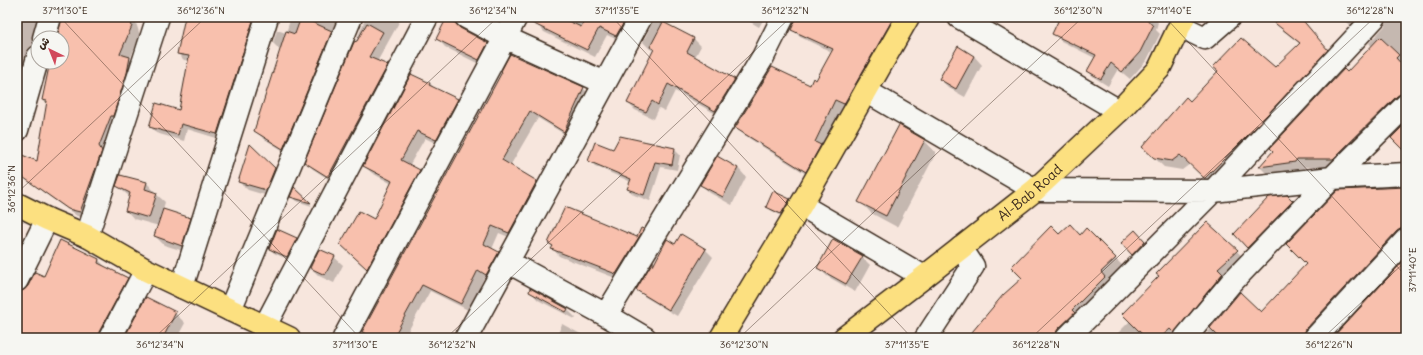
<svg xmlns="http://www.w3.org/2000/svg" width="1423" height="355" viewBox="0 0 1423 355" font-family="Delius,'Playpen Sans Arabic',sans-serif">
<rect width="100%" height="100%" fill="#f7e6dd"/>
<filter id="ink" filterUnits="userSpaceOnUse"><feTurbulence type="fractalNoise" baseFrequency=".025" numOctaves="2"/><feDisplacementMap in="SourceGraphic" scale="8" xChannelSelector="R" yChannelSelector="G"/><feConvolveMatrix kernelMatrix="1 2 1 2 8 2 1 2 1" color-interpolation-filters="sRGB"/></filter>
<g filter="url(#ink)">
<path fill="#0003" d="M17,17H44L18,101L17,100Z
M63,17H134L140,35L130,59L137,66L88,220L77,216L43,192L34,184L47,105L43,100L51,62H62V38H57Z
M189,17H251L250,21L258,28L223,140L187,129L184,141L156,133L150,126L179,111L189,61L184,60L178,54Z
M291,17H348L290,155L263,138L255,131L281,51L273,43L277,30L286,33Z
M364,17H402L377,62L387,66L394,73L336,184L313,169L306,162L364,22Z
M448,17H456L463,30L487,44L496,52L487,68L445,47L437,38Z
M540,17H639L624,43L607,35L595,57L544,32L537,24Z
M742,17H765L759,27Z
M798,17H906L852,111L843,107L823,149L814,179L744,135L736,127L810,86L817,81L832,52L800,37L792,29Z
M1051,17H1153L1158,22L1156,30L1160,34L1147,60L1130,79L1118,69L1108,86L1095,78L1088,71L1095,58L1061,41L1054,34L1059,23Z
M1274,17H1300L1336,60L1214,187L1190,164L1182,170L1164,167L1143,147L1190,102L1275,68L1300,44L1285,32L1275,22Z
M1342,17H1373L1358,33Z
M1388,17H1406V103L1341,167H1305L1303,169L1267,174L1260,167L1372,47L1369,43L1385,26L1388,20Z
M654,19L694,39L701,46L695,57L735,79L742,87L723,118L675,91L665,111L659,108L654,119L635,110L628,103L654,51L650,49L643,42Z
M974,56L982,65L965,97L949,88L940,79Z
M503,72L583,88L590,95L571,138L538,118L510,166L536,182L544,190L516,240L499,233L492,249L498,253L505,260L494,281L485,276L468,310L430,291L406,335L412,338H369L363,331Z
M411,76L430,83L435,89L458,99L465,107L443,147L425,138L409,166L419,171L427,178L374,276L341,244L374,221L392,184L372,173L364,166Z
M899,126L925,141L936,153L897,227L871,213L860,201Z
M251,146L283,177L275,198L248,190L239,182Z
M17,148L18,149L19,176H17Z
M674,149L680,155L677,170L661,167L650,201L634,195L628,189L631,182L595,166L589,160L614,151Z
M718,158L738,168L746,177L732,205L710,193L701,185Z
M121,176L147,183L155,192V193L165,202L163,209L190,218L199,227L190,253L164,245L155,236L159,226L134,219L126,210L130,197L117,186Z
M1406,188V236L1311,338H1203L1240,293L1261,313Z
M295,189L312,206L296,201L291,197Z
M789,199L794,204L786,218L772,211L767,207Z
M1292,201L1299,208L1255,254L1235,234Z
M1207,223L1244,258L1181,338H1113L1130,321L1160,276Z
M643,230L650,236L623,281L559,256L553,249L554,248L549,243L637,239Z
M1086,230L1123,266L1108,281L1112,285L1061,338H968L1023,278L1059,236H1080Z
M1135,232L1149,246L1137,258L1133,254Z
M296,239L300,244L291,261L274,253L270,249Z
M61,241L99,260L108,270L127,279L137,289L111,338H17V293L24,291L44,278Z
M676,245L705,249L713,257L677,316L645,297L637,289L654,263L655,264Z
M334,257L343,265L334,283L319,276L311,268Z
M862,257L870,265L855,292L827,276L818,267Z
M530,291L567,309L576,318L575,319L538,300Z
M146,298L175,313L185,323L177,338H125Z
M562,324L588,338H556Z"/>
<path fill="#f8c0ad" stroke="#3b2a1e" d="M62,17H129L132,26L120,54L130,57L127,73L113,116H111L99,146L102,151L80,212L68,209L17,173L22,155L37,161L47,101L42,100L50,62H62V38H57Z
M185,17H240L253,21L217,134L181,124L178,135L149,127L156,103L179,110L189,56L177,54Z
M301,17L332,31L283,149L254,131L286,31L295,34Z
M447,17H454L455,23L460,28L488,43L479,60L436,39Z
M528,17H560L581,27L584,20L578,17H627L616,36L599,28L587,50L528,21Z
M797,17H894L844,104L835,100L815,142L821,145L806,172L735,128L772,67L810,85L813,78L816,80L833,49L791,30Z
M1060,17H1145L1153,26L1140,52L1122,72L1111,63L1101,79L1087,71L1096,55L1052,34Z
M1267,17H1300L1328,50L1252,131L1205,178H1204L1180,155L1172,161L1154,158L1142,147L1186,97L1190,101L1218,71L1213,67L1241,38L1275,67L1300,43Z
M663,22L694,38L687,52L735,79L715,111L668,84L658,105L652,101L646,112L627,103L654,49L650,47Z
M367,23L383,32L369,57L388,65L328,177L304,162L354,42L357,41Z
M1380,37L1399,55L1396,58L1406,69V93H1402L1397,96L1333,159H1297L1295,162L1259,167L1273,151L1270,148L1344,69L1347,72Z
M958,46L974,56L956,89L939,79Z
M510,54L584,87L564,132L530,111L502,160L537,181L509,233L492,226L484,244L499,252L486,275L478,270L461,304L422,285L393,338H375L362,332L502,72L501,71Z
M411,74L430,83L429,85L458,99L436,140L417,131L401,160L420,170L367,269L340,244L359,211L374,219L392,181L363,166Z
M1406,123V153L1391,138Z
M899,125L925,140L886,216L858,202Z
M620,136L675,148L672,165L655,162L644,195L627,189L631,179L588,161L595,142L613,149Z
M250,144L275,168L266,190L238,182Z
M717,156L738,168L723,197L700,185Z
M120,175L147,182L145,189L157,193L149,218L125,211L130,193L116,186Z
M294,187L311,203L290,197Z
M1406,187V228H1402L1397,231L1306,329L1303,338H1220L1210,328L1240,292L1261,312L1306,264L1286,244L1338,190Z
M773,191L790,199L781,214L766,207Z
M1287,195L1293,201L1247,248L1234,234L1269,197Z
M565,207L637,237L641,228L644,229L616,274L551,249L553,246L548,243Z
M163,209L191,218L182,246L154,236Z
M1207,222L1238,250L1218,268L1223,273L1174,333L1170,329L1160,338H1146L1122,314L1159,276L1156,274Z
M1070,224L1080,235L1086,228L1116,258L1101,272L1105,277L1072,310L1075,313L1058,329L1055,334V338H967L1003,295L1022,278L1011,267L1051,226L1059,234Z
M277,229L297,238L287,257L269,249Z
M1135,230L1145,241L1132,255L1121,243Z
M681,234L706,249L669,310L636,290L653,261V266L667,239L675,244Z
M833,239L863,256L846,284L817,268Z
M60,240L99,259L98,263L128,278L99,332L98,338H17V292L24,290L28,286L35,272L44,276Z
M319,249L335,256L325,275L310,268Z
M1406,258V338H1332Z
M530,288L568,309L566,312L529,292Z
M146,297L176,312L163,338H124Z"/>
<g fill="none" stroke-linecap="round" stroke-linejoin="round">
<g stroke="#3b2a1e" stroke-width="25">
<path id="minor" d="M466,17L506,38L605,83
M959,17L1119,111
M1180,26L1205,38L1229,17
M44,38L50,17
M866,91L1035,190L1213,191L1332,178L1406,174
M17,130L38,57
M801,205L924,277
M87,236L158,17
M508,262L606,315L645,338
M17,280L47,219
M182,287L267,17
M230,310L351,17
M606,315L763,57L783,17
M265,326L427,17
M110,338L146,270
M344,338L516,17
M466,338L641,17
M926,338L973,266L961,248
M1067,338L1213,191L1375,17
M1185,338L1231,283L1332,178L1406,105
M1315,338L1406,240"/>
</g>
<g stroke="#3b2a1e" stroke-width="25">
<g id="major">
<path d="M17,204L47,219L87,236L146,270L289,338"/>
<path d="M721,338L801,205L908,17"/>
<path id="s1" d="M844,338L924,277L1035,190L1119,111L1159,69L1184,17"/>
</g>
</g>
<use href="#minor" stroke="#f6f6f2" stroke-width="22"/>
<use href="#major" stroke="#fce080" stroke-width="22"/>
</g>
</g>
<path fill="none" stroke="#3b2a1e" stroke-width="1" stroke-opacity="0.45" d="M60,17L360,338M612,17L912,338M1165,17L1406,276M17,193L206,17M154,338L498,17M446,338L791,17M739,338L1083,17M1031,338L1375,17M1323,338L1406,261"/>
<g text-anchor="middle" stroke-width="3.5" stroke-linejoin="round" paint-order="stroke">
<g font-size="14" fill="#3b2a1e" stroke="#f6f6f2">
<text dy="5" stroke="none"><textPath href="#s1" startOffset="236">Al-Bab Road</textPath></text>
</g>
</g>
<rect width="1423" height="355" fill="none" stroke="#f6f6f2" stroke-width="44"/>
<g transform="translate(50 50) rotate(317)"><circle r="19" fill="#f6f6f2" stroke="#aba49d"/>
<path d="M0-3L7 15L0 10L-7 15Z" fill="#d1495b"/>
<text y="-6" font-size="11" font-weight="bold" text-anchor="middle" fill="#3b2a1e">ش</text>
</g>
<rect x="22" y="22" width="1379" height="311" fill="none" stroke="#3b2a1e" stroke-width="1.5"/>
<g font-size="10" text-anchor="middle" fill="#3b2a1e">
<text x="65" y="14">37°11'30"E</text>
<text x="201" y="14">36°12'36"N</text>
<text x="493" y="14">36°12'34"N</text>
<text x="617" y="14">37°11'35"E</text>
<text x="785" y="14">36°12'32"N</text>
<text x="1078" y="14">36°12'30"N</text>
<text x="1169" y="14">37°11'40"E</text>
<text x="1370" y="14">36°12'28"N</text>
<text transform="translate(11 189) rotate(-90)" y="4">36°12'36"N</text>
<text transform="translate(1412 270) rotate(-90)" y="4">37°11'40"E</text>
<text x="160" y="348">36°12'34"N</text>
<text x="355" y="348">37°11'30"E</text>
<text x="452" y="348">36°12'32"N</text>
<text x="744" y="348">36°12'30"N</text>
<text x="907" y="348">37°11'35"E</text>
<text x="1036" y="348">36°12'28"N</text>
<text x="1329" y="348">36°12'26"N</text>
</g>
</svg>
